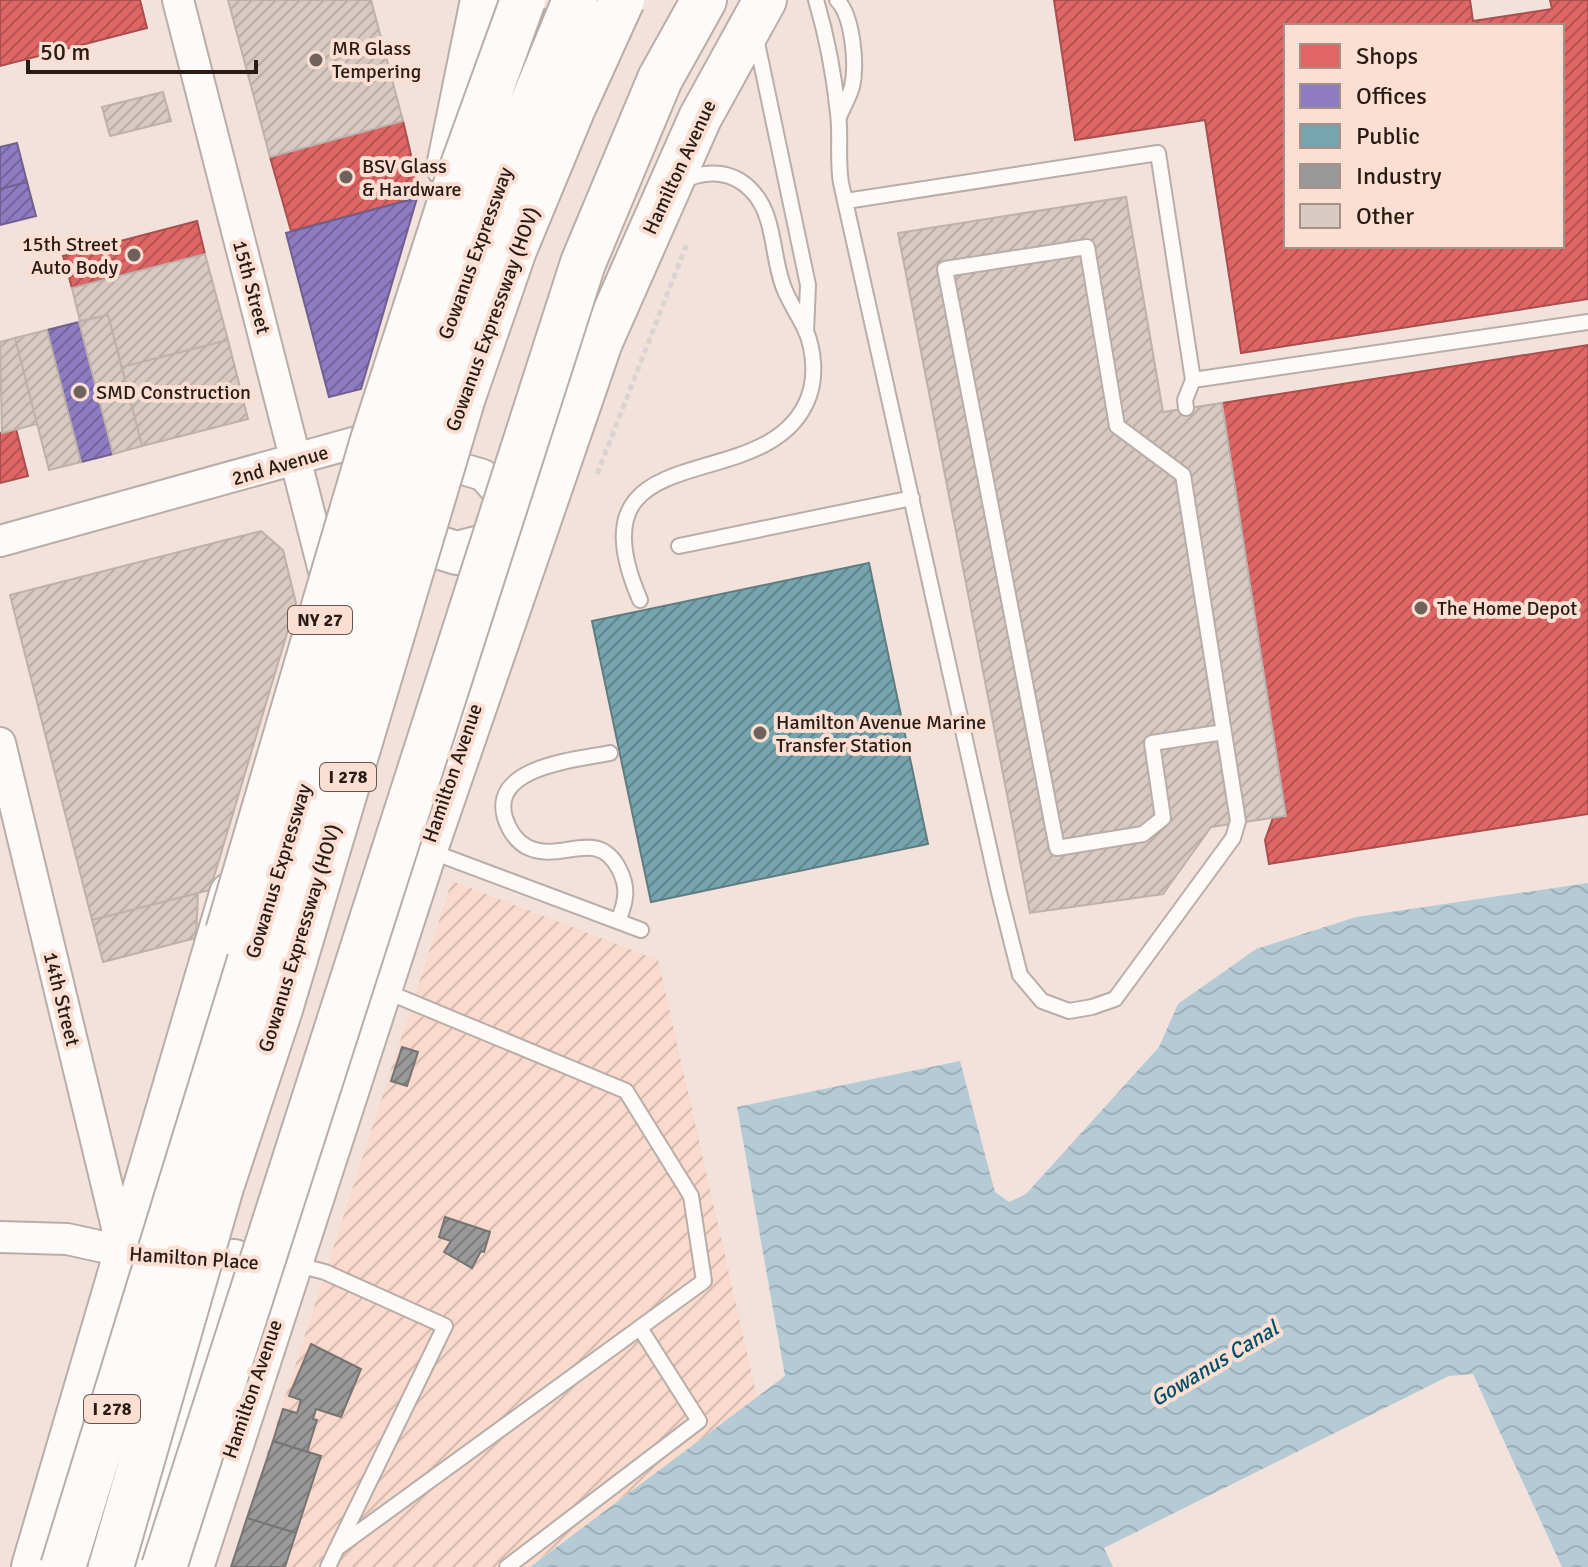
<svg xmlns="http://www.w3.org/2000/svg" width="1588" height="1567" viewBox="0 0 1588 1567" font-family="Signika,sans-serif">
<defs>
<pattern id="industrial-furrows" width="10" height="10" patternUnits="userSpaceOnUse" patternTransform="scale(2)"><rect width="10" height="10" fill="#f9dacc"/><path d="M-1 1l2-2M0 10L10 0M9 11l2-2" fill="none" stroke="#d5baae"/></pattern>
<pattern id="water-waves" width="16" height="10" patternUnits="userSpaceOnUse" patternTransform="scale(2)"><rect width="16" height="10" fill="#b4cbd6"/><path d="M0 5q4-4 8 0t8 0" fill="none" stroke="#9baeb7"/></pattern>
<pattern id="shops-hatch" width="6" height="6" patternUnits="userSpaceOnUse" patternTransform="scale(2)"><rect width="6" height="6" fill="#e06666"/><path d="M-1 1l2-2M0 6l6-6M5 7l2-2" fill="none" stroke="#b65353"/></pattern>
<pattern id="offices-hatch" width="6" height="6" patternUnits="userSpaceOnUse" patternTransform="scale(2)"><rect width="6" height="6" fill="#8e7cc3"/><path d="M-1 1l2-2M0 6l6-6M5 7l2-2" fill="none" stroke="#74659d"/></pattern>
<pattern id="public-hatch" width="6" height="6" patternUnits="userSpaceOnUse" patternTransform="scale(2)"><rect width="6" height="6" fill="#76a5af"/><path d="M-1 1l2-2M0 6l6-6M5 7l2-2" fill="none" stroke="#61868d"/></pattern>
<pattern id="industry-hatch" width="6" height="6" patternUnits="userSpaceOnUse" patternTransform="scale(2)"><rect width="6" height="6" fill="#999"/><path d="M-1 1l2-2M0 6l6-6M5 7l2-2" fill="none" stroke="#7d7c7c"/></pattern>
<pattern id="building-hatch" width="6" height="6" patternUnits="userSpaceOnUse" patternTransform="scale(2)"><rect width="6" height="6" fill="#d8cac3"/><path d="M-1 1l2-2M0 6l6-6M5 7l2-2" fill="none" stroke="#b9ada7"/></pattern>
</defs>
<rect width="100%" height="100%" fill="#f2e2db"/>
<path fill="url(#industrial-furrows)" d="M452,881L658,960L757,1397L529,1567H230Z"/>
<path fill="url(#water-waves)" d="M1588,883V1567H1562L1473,1374L1449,1376L1104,1548L1113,1567H530L785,1376L737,1107L960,1061L995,1192L1009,1202L1026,1194L1159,1047L1178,1004L1256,949L1356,917Z"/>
<path fill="url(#shops-hatch)" stroke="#a9504e" stroke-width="2" fill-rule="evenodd" d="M0,0H140L147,28L0,66Z
M1054,0H1470L1473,21L1552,9L1550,0H1588V299L1241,353L1205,120L1075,140ZM1286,26H1562V246H1286Z
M403,121L421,197L291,231L270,157Z
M197,221L205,254L72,288L63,256Z
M1588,345V814L1269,864L1265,840L1273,818L1286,816L1222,403Z
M16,429L28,476L0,483V433Z"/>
<path fill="url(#offices-hatch)" stroke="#705f8f" stroke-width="2" d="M17,143L27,182L0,189V147Z
M27,182L36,216L0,225V189Z
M417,198L361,389L329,397L286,233Z
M79,322L113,454L81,462L47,330Z"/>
<path fill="url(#public-hatch)" stroke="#5f7c81" stroke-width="2" d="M869,563L928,844L651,902L592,621Z"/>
<path fill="url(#industry-hatch)" stroke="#777472" stroke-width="2" d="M402,1047L418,1052L407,1086L391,1081Z
M445,1217L490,1232L484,1252L481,1251L472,1268L444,1252L451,1241L439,1237Z
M311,1344L361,1369L341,1417L316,1409L313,1419L317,1420L307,1452L273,1441L283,1409L297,1413L301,1400L289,1396Z
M273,1441L321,1456L296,1533L247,1518Z
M247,1518L296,1533L285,1567H231Z"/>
<path fill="url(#building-hatch)" stroke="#beb0aa" stroke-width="2" d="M228,0H371L403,121L270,157Z
M163,92L171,121L110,136L102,107Z
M1126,197L1163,412L1222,403L1286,816L1211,827L1163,894L1030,913L898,233Z
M205,254L228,340L122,367L108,315L80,321L72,288Z
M108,315L142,446L113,454L79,322Z
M47,330L81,462L49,470L15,338Z
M15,338L37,424L2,433L0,342Z
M228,340L248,419L142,446L122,367Z
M261,531L283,550L296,603L210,890L92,920L10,595Z
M198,893L196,938L103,962L92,920Z"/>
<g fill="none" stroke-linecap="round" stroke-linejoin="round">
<g stroke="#baada7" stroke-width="18">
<path id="service" d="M816,0C827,37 834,75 838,113C841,137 837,159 841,183L999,892L1020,975L1042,1001L1069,1011L1092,1007L1115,999L1233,838L1238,821L1183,475L1117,426L1087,247L945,269L1057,848L1143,834L1163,818L1152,743L1224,732
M837,0C853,16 857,65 852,87C849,97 843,107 839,117
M756,38L808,285L806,332
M846,201L1158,153L1193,380L1588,322
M1186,408L1185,400L1193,380
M679,546L912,498
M640,600C565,426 771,503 809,396C816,376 814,351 806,331C800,318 792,306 786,293C771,262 777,217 752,191C733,170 705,169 681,182
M610,753C577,760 490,766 505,818C509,830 516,841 527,847C561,864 597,826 619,869C629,888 626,902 618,921
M430,851L641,930
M294,1264L325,1272L445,1326L339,1544
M328,1567L337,1548L704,1281L691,1196L626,1091L385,991
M507,1567L699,1421L640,1328"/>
</g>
<g stroke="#baada7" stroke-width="34">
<path id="minor" d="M178,0L325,575
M0,541L364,440L483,475L515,511
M0,743L123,1252
M0,1237L67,1239L140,1255"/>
</g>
<g stroke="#baada7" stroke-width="46">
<path id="secondary" d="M448,167L482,0
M387,532L457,553L523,536
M33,1567L231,894
M139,1567L234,1261
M192,1567L426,849L601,342L700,118L765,0"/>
</g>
<g stroke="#baada7" stroke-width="48">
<path id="motorway" d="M660,79L704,0"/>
</g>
<path stroke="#d9d4d2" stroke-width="5" stroke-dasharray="6 4" stroke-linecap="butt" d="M597,474L688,241"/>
<use href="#service" stroke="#fdfbfa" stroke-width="14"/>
<use href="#minor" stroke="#fdfbfa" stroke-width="30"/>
<use href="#secondary" stroke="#fdfbfa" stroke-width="42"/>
<use href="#motorway" stroke="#fdfbfa" stroke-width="44"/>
<g stroke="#baada7" stroke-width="48" stroke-linecap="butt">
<path id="motorway-bridge" d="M228,932L373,440L452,196L523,0
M63,1567L421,405L492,202L575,0
M111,1567L221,1187L280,1009L463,397L514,250L572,110L622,0
M164,1567L583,263L660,79"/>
</g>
<use href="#motorway-bridge" stroke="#fdfbfa" stroke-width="44"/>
</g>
<g fill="#6f615b" stroke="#fbdfd2" stroke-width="3">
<circle cx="316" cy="60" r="8"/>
<circle cx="346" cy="177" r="8"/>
<circle cx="134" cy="255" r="8"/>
<circle cx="80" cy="392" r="8"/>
<circle cx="1421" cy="608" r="8"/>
<circle cx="760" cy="733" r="8"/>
</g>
<g text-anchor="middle" stroke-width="8" stroke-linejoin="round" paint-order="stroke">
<g fill="#fbdfd2" stroke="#68564e" stroke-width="2">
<rect x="288" y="606" width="64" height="28" rx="6"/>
<rect x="320" y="763" width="56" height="28" rx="6"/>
<rect x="84" y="1395" width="56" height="28" rx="6"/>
</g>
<g font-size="18" font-weight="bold" fill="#291c16">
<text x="320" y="626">NY 27</text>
<text x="348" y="783">I 278</text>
<text x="112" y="1415">I 278</text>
</g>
<g font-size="20" fill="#291c16" stroke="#fbdfd2" text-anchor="start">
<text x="332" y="55">MR Glass<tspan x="332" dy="23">Tempering</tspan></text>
<text x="362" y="173">BSV Glass<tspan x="362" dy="23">&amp; Hardware</tspan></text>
<text x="118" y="251" text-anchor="end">15th Street<tspan x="118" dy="23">Auto Body</tspan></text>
<text x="96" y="399">SMD Construction</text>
<text x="1437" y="615">The Home Depot</text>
<text x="776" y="729">Hamilton Avenue Marine<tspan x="776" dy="23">Transfer Station</tspan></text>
</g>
<g font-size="20" fill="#291c16" stroke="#fbdfd2">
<text transform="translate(679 167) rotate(-65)" y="7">Hamilton Avenue</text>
<text transform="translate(475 253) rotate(-70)" y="7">Gowanus Expressway</text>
<text transform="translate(252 287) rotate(75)" y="7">15th Street</text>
<text transform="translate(492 319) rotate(-70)" y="7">Gowanus Expressway (HOV)</text>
<text transform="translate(280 465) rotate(-16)" y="7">2nd Avenue</text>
<text transform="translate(452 773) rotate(-71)" y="7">Hamilton Avenue</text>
<text transform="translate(278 871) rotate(-73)" y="7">Gowanus Expressway</text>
<text transform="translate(299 938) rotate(-73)" y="7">Gowanus Expressway (HOV)</text>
<text transform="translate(62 999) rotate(76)" y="7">14th Street</text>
<text transform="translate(194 1258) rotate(4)" y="7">Hamilton Place</text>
<text transform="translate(252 1389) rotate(-71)" y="7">Hamilton Avenue</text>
</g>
<g font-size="22" font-style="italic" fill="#004f6a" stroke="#fbdfd2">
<text transform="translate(1214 1363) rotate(-31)" y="8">Gowanus Canal</text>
</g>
</g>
<rect x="1284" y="24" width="280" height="224" fill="#fbdfd2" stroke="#a79187" stroke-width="2"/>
<rect x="1300" y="44" width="40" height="24" fill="#e06666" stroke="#a79187" stroke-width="2"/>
<text x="1356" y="64" font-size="24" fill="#291c16">Shops</text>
<rect x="1300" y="84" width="40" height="24" fill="#8e7cc3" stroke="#a79187" stroke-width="2"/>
<text x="1356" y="104" font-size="24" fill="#291c16">Offices</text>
<rect x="1300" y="124" width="40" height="24" fill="#76a5af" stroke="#a79187" stroke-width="2"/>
<text x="1356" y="144" font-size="24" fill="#291c16">Public</text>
<rect x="1300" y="164" width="40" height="24" fill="#999999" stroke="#a79187" stroke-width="2"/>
<text x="1356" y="184" font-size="24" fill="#291c16">Industry</text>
<rect x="1300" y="204" width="40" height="24" fill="#d8cac3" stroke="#a79187" stroke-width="2"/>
<text x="1356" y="224" font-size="24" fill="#291c16">Other</text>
<path d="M28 60v12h228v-12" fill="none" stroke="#291c16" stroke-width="4"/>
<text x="40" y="60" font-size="24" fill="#291c16" stroke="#fbdfd2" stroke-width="6" paint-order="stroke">50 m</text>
</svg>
